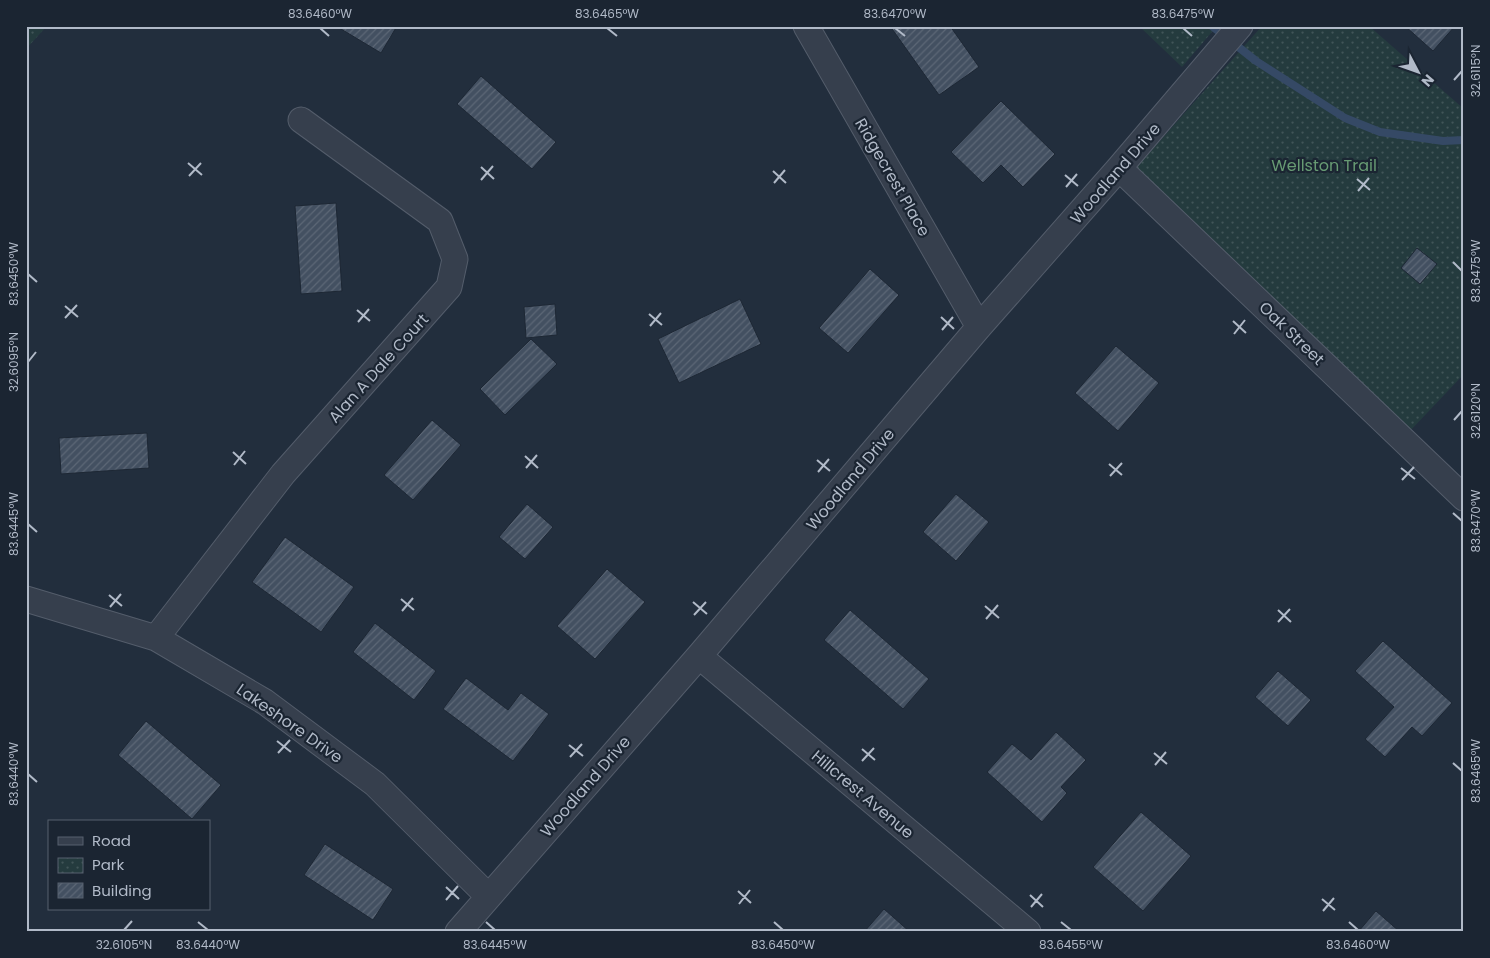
<svg xmlns="http://www.w3.org/2000/svg" width="1490" height="958" viewBox="0 0 1490 958" font-family="Poppins,sans-serif">
<defs>
<pattern id="park-dots" width="8" height="8" patternUnits="userSpaceOnUse" patternTransform="scale(1.25)"><rect width="8" height="8" fill="#243b3e"/><path d="M2 2h.1M6 6h.1" fill="none" stroke="#415558" stroke-width="1.8" stroke-linecap="round"/></pattern>
<pattern id="building-hatch" width="6" height="6" patternUnits="userSpaceOnUse" patternTransform="scale(1.25)"><rect width="6" height="6" fill="#435061"/><path d="M-1 1l2-2M0 6l6-6M5 7l2-2" fill="none" stroke="#5c6776"/></pattern>
</defs>
<rect width="100%" height="100%" fill="#222e3d"/>
<path fill="url(#park-dots)" d="M26,26H47L26,49Z
M1139,26H1217L1182,67Z
M1262,26H1369L1464,109V374L1409,432L1134,170Z"/>
<g fill="none" stroke-linecap="round" stroke-linejoin="round">
<path stroke="#354965" stroke-width="8" d="M1212,26L1256,61L1345,118L1380,132L1443,141L1464,140"/>
</g>
<path fill="url(#building-hatch)" stroke="#1d2734" d="M336,26H397L381,53Z
M890,26H950L979,67L939,95Z
M1405,26H1455L1433,51Z
M481,76L556,142L532,169L457,104Z
M1001,101L1055,154L1023,187L1001,165L983,183L951,152Z
M336,203L342,291L301,294L295,206Z
M1417,248L1437,264L1420,284L1401,268Z
M870,269L899,295L848,353L819,328Z
M740,299L761,344L679,383L658,339Z
M555,304L557,335L526,338L524,307Z
M531,339L557,364L505,415L480,389Z
M1116,346L1159,383L1118,431L1075,393Z
M432,420L461,445L413,500L384,475Z
M147,433L149,468L61,474L59,438Z
M956,494L989,522L956,561L923,532Z
M527,504L553,527L525,559L499,537Z
M285,537L354,587L321,632L252,582Z
M607,569L645,602L595,659L557,626Z
M850,610L929,679L903,709L824,640Z
M375,623L436,671L414,700L353,652Z
M1383,641L1452,703L1422,736L1412,727L1385,757L1365,739L1394,707L1355,671Z
M1278,671L1311,700L1288,726L1255,697Z
M466,678L508,710L521,693L549,714L513,761L443,709Z
M146,721L221,785L192,819L118,755Z
M1056,732L1086,760L1061,787L1067,793L1042,822L987,772L1012,744L1031,760Z
M1141,812L1191,856L1143,911L1093,867Z
M325,844L393,889L373,920L304,875Z
M884,909L910,932H864Z
M1376,911L1400,932H1358Z"/>
<g fill="none" stroke-linecap="round" stroke-linejoin="round">
<g stroke="#545d6b" stroke-width="27">
<path id="minor" d="M806,26L979,327
M1119,168L1464,498
M26,599L156,638L265,702L375,784L488,896
M156,638L283,474L449,287L455,259L440,221L301,120
M699,656L1028,932
M458,932L699,656L979,327L1119,168L1240,26"/>
</g>
<use href="#minor" stroke="#363f4d" stroke-width="25"/>
</g>
<path fill="none" stroke="#b1bac8" stroke-width="2" d="M320,28L329,36M607,28L617,36M895,28L905,36M1183,28L1192,36M1454,80L1462,71M188,163L202,175M481,167L494,179M773,171L786,183M1065,175L1078,186M189,176L201,163M1357,179L1370,190M481,180L493,166M774,183L785,170M1066,187L1077,174M1358,191L1369,178M1453,262L1462,271M28,274L37,282M65,306L78,317M357,310L370,321M649,314L662,325M941,317L954,329M65,318L77,305M1233,321L1246,333M358,322L369,309M650,326L661,313M942,330L953,317M1234,334L1245,320M28,362L36,352M1454,420L1462,411M233,452L246,464M525,456L538,468M817,460L830,471M1109,464L1122,475M234,465L245,451M526,468L537,455M1401,468L1415,479M818,472L829,459M1110,476L1122,463M1402,480L1414,467M1453,513L1462,521M28,524L37,532M109,595L122,606M401,599L414,610M693,602L707,614M985,606L999,618M110,607L121,594M1278,610L1291,622M402,611L413,598M694,615L706,602M986,619L998,605M1278,622L1290,609M277,741L291,752M569,745L583,756M862,749L875,760M278,753L290,740M1154,753L1167,764M570,757L582,744M862,761L874,748M1453,763L1462,771M1155,765L1166,752M28,774L37,782M446,887L459,899M738,891L751,903M1030,895L1043,907M1322,899L1335,910M446,900L458,886M739,904L750,890M1031,907L1042,894M1323,911L1334,898M198,922L208,930M486,922L495,930M774,922L783,930M1061,922L1071,930M1349,922L1358,930M124,930L132,921"/>
<g text-anchor="middle" stroke-width="4.5" stroke-linejoin="round" paint-order="stroke">
<g font-size="16" fill="#679a73" stroke="#1b2532">
<text x="1324" y="171">Wellston Trail</text>
</g>
<g font-size="16" fill="#b1bac8" stroke="#1b2532">
<text transform="translate(1115 173) rotate(-49)" y="6">Woodland Drive</text>
<text transform="translate(893 177) rotate(60)" y="6">Ridgecrest Place</text>
<text transform="translate(1292 333) rotate(44)" y="6">Oak Street</text>
<text transform="translate(378 368) rotate(-48)" y="6">Alan A Dale Court</text>
<text transform="translate(850 479) rotate(-50)" y="6">Woodland Drive</text>
<text transform="translate(290 723) rotate(35)" y="6">Lakeshore Drive</text>
<text transform="translate(585 786) rotate(-49)" y="6">Woodland Drive</text>
<text transform="translate(863 794) rotate(40)" y="6">Hillcrest Avenue</text>
</g>
</g>
<rect width="1490" height="958" fill="none" stroke="#1b2532" stroke-width="55"/>
<rect x="48" y="820" width="162" height="90" fill="#1b2532" stroke="#57616e"/>
<rect x="58" y="837" width="25" height="8" fill="#363f4d" stroke="#57616e"/>
<text x="92" y="846" font-size="15" fill="#b1bac8">Road</text>
<rect x="58" y="858" width="25" height="15" fill="url(#park-dots)" stroke="#57616e"/>
<text x="92" y="870" font-size="15" fill="#b1bac8">Park</text>
<rect x="58" y="883" width="25" height="15" fill="url(#building-hatch)" stroke="#57616e"/>
<text x="92" y="896" font-size="15" fill="#b1bac8">Building</text>
<g transform="translate(1418 72) rotate(131)" stroke="#1b2532" stroke-width="4" paint-order="stroke">
<path d="M0-4L9 19L0 12L-9 19Z" fill="#b1bac8"/>
<text y="-8" font-size="14" font-weight="bold" text-anchor="middle" fill="#b1bac8">N</text>
</g>
<rect x="28" y="28" width="1434" height="902" fill="none" stroke="#b1bac8" stroke-width="2"/>
<g font-size="12" text-anchor="middle" fill="#b1bac8">
<text x="320" y="18">83.6460°W</text>
<text x="607" y="18">83.6465°W</text>
<text x="895" y="18">83.6470°W</text>
<text x="1183" y="18">83.6475°W</text>
<text transform="translate(1476 71) rotate(-90)" y="4">32.6115°N</text>
<text transform="translate(1476 271) rotate(-90)" y="4">83.6475°W</text>
<text transform="translate(14 274) rotate(-90)" y="4">83.6450°W</text>
<text transform="translate(14 362) rotate(-90)" y="4">32.6095°N</text>
<text transform="translate(1476 411) rotate(-90)" y="4">32.6120°N</text>
<text transform="translate(1476 521) rotate(-90)" y="4">83.6470°W</text>
<text transform="translate(14 524) rotate(-90)" y="4">83.6445°W</text>
<text transform="translate(1476 771) rotate(-90)" y="4">83.6465°W</text>
<text transform="translate(14 774) rotate(-90)" y="4">83.6440°W</text>
<text x="124" y="949">32.6105°N</text>
<text x="208" y="949">83.6440°W</text>
<text x="495" y="949">83.6445°W</text>
<text x="783" y="949">83.6450°W</text>
<text x="1071" y="949">83.6455°W</text>
<text x="1358" y="949">83.6460°W</text>
</g>
</svg>
